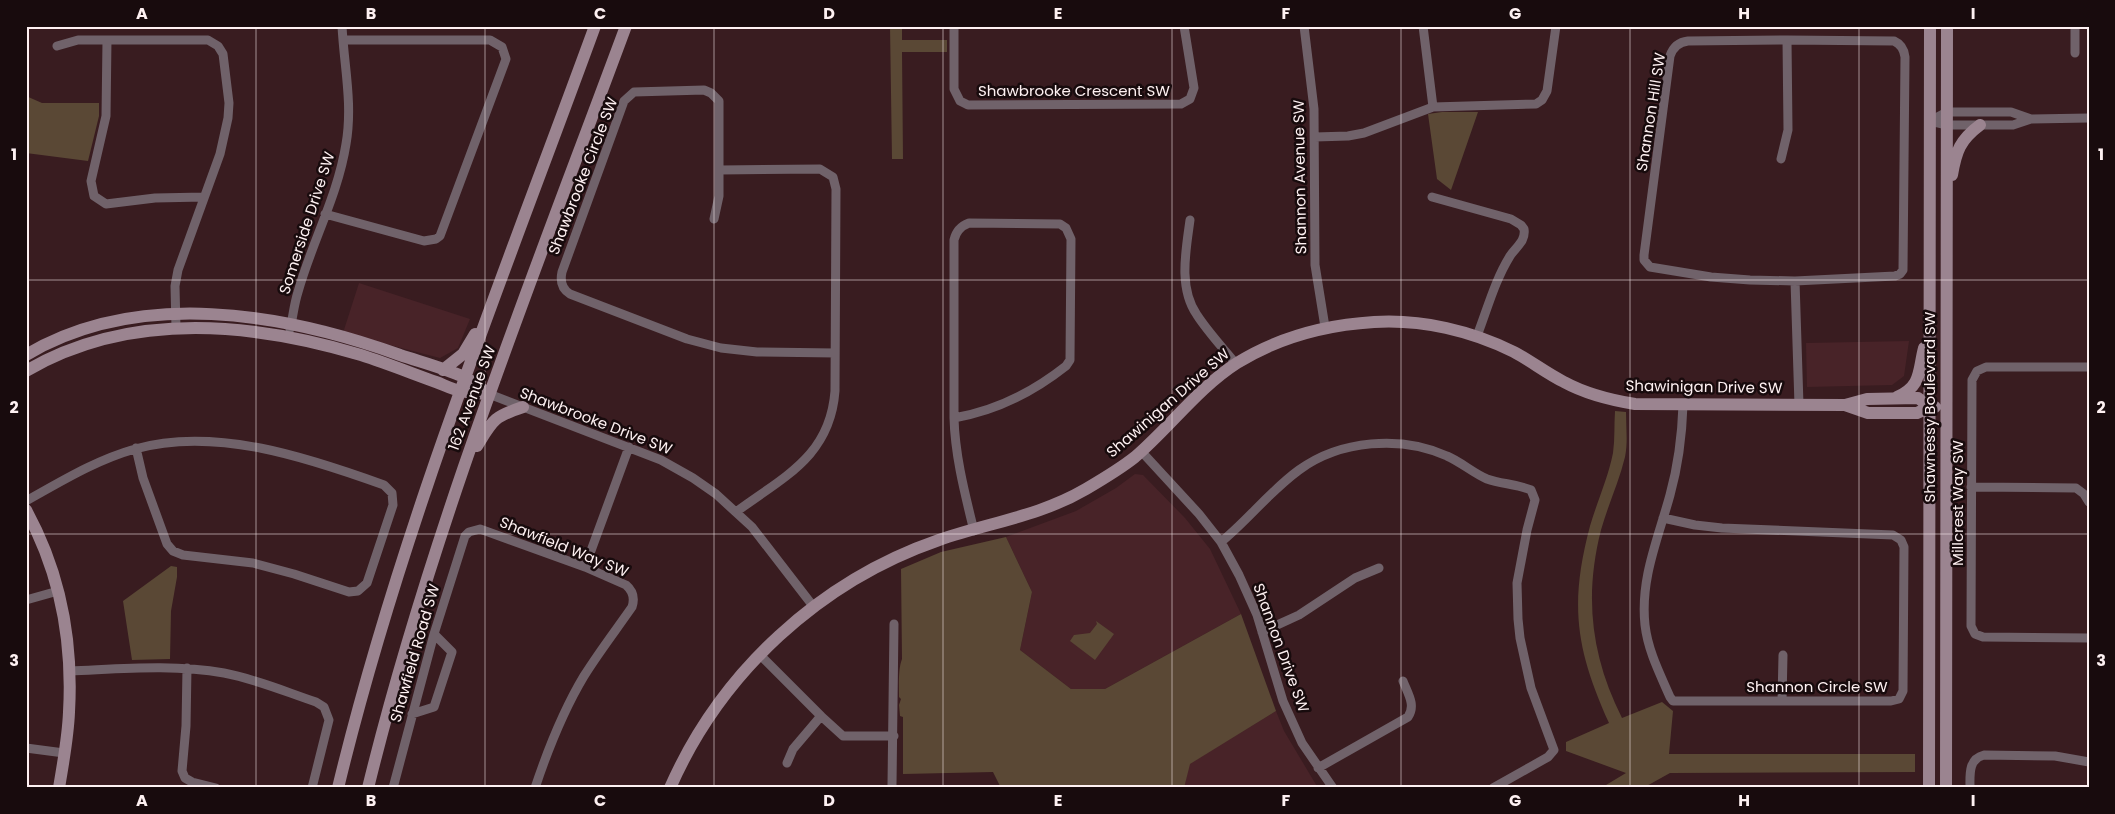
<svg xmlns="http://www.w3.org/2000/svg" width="2115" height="814" viewBox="0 0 2115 814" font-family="Poppins,sans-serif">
<rect width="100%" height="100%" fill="#391c20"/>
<path fill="#482328" d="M359,283L470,319L458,348L440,358L343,333Z
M1909,341L1904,376L1892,385L1807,387L1806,343Z
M1135,474L1143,475L1185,518L1210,549L1241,614L1105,689H1071L1020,650L1032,592L1006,537L1076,511L1116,488Z
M1276,711L1284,731L1318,788H1184L1189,764Z"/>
<path fill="#5a4835" d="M890,26H902V40H947V52H902L903,159H892Z
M26,96L42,103H99V116L88,161L26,153Z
M1442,112H1478L1451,190L1437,179L1428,114Z
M1615,411L1626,412C1626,427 1628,442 1625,457C1619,482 1608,505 1601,530C1584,597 1591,656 1622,718L1662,702L1673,711L1669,754H1915V772L1670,773L1643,788H1601L1626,773L1566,751V742L1609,723C1576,650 1569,605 1590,526C1597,502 1608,478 1613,453C1615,439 1614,425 1615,411Z
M1006,537L1032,592L1020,650L1071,689H1105L1241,614L1276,711L1190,764L1184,788H1001L993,772L903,774V717L900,716L899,705L901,699L899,697C899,686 898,669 902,659L901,569L941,552Z
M171,566L177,567V577L171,611L170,659L132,660L123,601Z
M1096,621L1114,634L1095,660L1070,641L1074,635L1090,633L1097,624Z"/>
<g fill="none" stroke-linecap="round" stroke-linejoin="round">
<path stroke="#70626a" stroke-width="9" d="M954,26V89L960,101L968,105L1181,104L1190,99L1194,88L1184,26
M1304,26L1314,109L1315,265L1325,327
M1423,26L1433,107
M107,40L106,116L91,181L94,196L106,204L155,198L204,197
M1787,40L1894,41C1901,44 1904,49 1905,57L1903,270L1900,274L1895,276L1795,281L1750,280L1711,277L1650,267L1644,260V255L1670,56C1673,47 1679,42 1688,41Z
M57,46L78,40H208L218,46L223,54L229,103L228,118L220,154L178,270L175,286L176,328
M2075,53V26
M1930,121L1947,125H2013L2031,119L2089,118
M1930,121L1947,112H2011L2031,119
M1315,137L1348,136L1364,133L1433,107L1536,104L1542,100L1547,91L1556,26
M1781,159L1788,130L1787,40
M720,170L820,169L833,177L836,189L835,391C830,457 783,477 736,512
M1432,197L1511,219L1521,225L1524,229C1526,241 1516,247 1510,256C1495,280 1487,310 1477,336
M325,214L424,241L436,239L440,236L506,59L502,47L490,40H343
M714,219L719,196V101L711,93L704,90L634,92L624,101L562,272C560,281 562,289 570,294L687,339L721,348L757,352L835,353
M1190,220C1186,250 1178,288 1197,315C1208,332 1223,348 1236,364
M1795,281L1799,405
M290,329C293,317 294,304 298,292C312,242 338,195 346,144C353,104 344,66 342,26
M2089,367H1986L1977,371L1972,380L1971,626L1975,634L1983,637L2089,638
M489,394L661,460L693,478L716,494L752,527L813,606
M954,418C996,411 1033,392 1066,366L1070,360L1071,239L1066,228L1060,224L969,223C961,226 956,231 954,240V418C955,456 965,494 974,531
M1141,451L1199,514L1221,542L1239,575L1257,615L1283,701L1302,743L1333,788
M1971,487L2076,488L2084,494L2089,502
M26,501C62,481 96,460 135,449C215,426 309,458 384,485L392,493L393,505L367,583L358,591L349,592L294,574L253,563L183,555L173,551L167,544L143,478L136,448
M1663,518L1695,525L1722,528L1893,535L1901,540L1904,547L1903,691L1899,699L1891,701H1673L1670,697C1660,674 1648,651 1645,625C1640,579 1658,539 1670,495C1678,466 1682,436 1683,405
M1221,542C1248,520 1270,491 1299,470C1340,440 1401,435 1447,456C1461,462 1473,473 1487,479C1501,484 1517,484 1531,490L1535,500L1527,530L1517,583L1518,619L1520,638L1531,688L1554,750L1548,757L1493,788
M585,567L629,447
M26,600L58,591
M1262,632L1299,615L1355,578L1379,568
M759,654L821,716L793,749L787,763
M187,668L186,726L182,771L185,778L192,782L216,788
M70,671C121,669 173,664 224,673C256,679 286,692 316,702L324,707L329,720L312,788
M1782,701L1783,655
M412,714L434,707L452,652L434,634
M821,716L843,736H894
M26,748L64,753
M1318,768L1408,717C1416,705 1408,694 1403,681
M892,785L894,624
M393,788L434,634L465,536L469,532L480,529L585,567L626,585C633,591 635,598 632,607C616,630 599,652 584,676C563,711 548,749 535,788
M1970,788C1970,775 1968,759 1984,755L2055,756L2089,762"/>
<path stroke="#9b8490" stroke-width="12" d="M1952,175C1956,151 1960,140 1980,125
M26,355C139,288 283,313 400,355C421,362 444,368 464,377C473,381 481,389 489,394
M443,370L463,354L475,334
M26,371C129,311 251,322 361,355C386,363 411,373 436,382C444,385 452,389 460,391C469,393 478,393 487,394
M1897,397C1922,386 1918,371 1924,348
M1845,405L1868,413H1917L1930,407H1935
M477,446C493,420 493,417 523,407
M26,510C60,572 73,642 69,712C68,738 63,763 59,788
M338,788C401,527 503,278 595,26
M368,788C432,527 533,277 626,26
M670,788C721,672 820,581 939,540C990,522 1038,517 1086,489C1103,479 1120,469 1135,457C1170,427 1198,388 1237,363C1279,337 1325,325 1374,322C1422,319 1472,331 1514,352C1531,361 1546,373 1564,382C1586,394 1610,400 1635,404L1845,405L1867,399L1918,398L1930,407
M1929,788L1930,26
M1946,788L1947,26"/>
</g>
<path fill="none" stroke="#fef1f2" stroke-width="1" stroke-opacity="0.55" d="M256,26V788M485,26V788M714,26V788M943,26V788M1172,26V788M1401,26V788M1630,26V788M1859,26V788M26,280H2089M26,534H2089"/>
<g text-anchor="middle" stroke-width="5" stroke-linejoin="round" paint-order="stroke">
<g font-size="15" fill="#fef1f2" stroke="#180b0d">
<text x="1074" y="96">Shawbrooke Crescent SW</text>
<text transform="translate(1651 112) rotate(-81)" y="5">Shannon Hill SW</text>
<text transform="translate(583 176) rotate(-69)" y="5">Shawbrooke Circle SW</text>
<text transform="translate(1300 177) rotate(-91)" y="5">Shannon Avenue SW</text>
<text transform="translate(307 223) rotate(-72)" y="5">Somerside Drive SW</text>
<text transform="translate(1704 387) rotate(1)" y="5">Shawinigan Drive SW</text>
<text transform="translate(472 398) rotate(-70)" y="5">162 Avenue SW</text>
<text transform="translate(1168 403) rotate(-41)" y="5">Shawinigan Drive SW</text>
<text transform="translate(1930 407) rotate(-90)" y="5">Shawnessy Boulevard SW</text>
<text transform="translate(596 421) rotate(21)" y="5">Shawbrooke Drive SW</text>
<text transform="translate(1958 503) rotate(-90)" y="5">Millcrest Way SW</text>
<text transform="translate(564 547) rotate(22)" y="5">Shawfield Way SW</text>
<text transform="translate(1281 648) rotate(70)" y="5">Shannon Drive SW</text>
<text transform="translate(415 653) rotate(-74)" y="5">Shawfield Road SW</text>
<text x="1817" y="692">Shannon Circle SW</text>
</g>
</g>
<rect width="2115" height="814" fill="none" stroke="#180b0d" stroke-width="55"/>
<rect x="28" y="28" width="2060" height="758" fill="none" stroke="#fef1f2" stroke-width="2"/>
<g font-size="16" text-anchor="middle" font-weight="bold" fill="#fef1f2">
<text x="142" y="19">A</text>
<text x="371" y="19">B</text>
<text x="600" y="19">C</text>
<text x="829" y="19">D</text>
<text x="1058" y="19">E</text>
<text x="1286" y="19">F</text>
<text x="1515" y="19">G</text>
<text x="1744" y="19">H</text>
<text x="1973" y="19">I</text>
<text x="14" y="160">1</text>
<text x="2101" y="160">1</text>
<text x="14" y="413">2</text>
<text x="2101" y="413">2</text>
<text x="14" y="666">3</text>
<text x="2101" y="666">3</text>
<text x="142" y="806">A</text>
<text x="371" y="806">B</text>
<text x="600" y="806">C</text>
<text x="829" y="806">D</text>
<text x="1058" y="806">E</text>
<text x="1286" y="806">F</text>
<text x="1515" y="806">G</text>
<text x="1744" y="806">H</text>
<text x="1973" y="806">I</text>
</g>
</svg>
